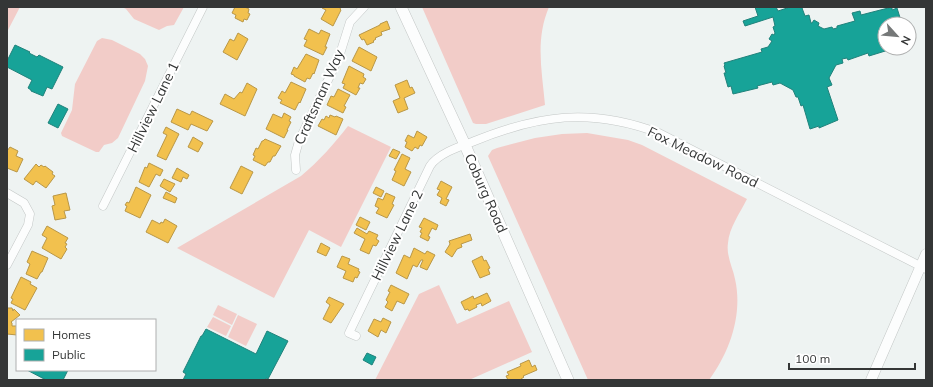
<svg xmlns="http://www.w3.org/2000/svg" width="933" height="387" viewBox="0 0 933 387" font-family="Mulish,sans-serif">
<rect width="100%" height="100%" fill="#eef3f2"/>
<path fill="#f2ccc8" d="M7,7H20L7,32Z
M122,7H184L174,25L167,26L159,30L134,19L126,9Z
M422,7H549C535,40 542,71 545,105L486,124H476L473,123Z
M102,38L112,40L140,54L145,59L148,66L145,81L118,138L112,143L104,145L99,152H96L62,136L61,133L72,110L75,84L97,41Z
M348,126L391,147L341,247L309,230L274,298L177,248L301,176C319,161 334,144 348,126Z
M587,133L628,140L642,145L747,199C740,213 729,228 728,243C726,256 733,268 735,279C743,314 730,352 709,380H588L488,156L492,150L497,148L535,138L562,134Z
M439,285L457,324L509,301L532,352L469,380H375L419,294Z
M218,305L237,314L232,325L213,315Z
M238,315L257,324L246,346L228,337Z
M213,317L231,326L226,336L207,327Z"/>
<path fill="#f2c14e" stroke="#b99747" d="M235,7H245L249,9L248,13L250,14L247,20L244,19L243,22L235,18L236,15L232,13Z
M323,7H341L340,9L341,10L333,26L321,19L326,10L322,8Z
M387,21L390,29L381,32L382,35L375,38L376,39L373,41L374,42L367,45L364,39L362,40L359,35L380,25V24Z
M309,29L319,34L321,30L330,34L325,47H327L323,55L304,46L307,40L304,39Z
M238,33L248,39L237,60L223,52L230,39L234,41Z
M359,47L377,57L371,71L352,61Z
M306,54L319,60L314,74L313,73L310,79L307,78L305,82L294,76V75L291,74L294,67L297,69Z
M349,66L364,74L363,77L366,79L363,84L360,83L358,88H360L356,95L343,88L345,84L342,83Z
M407,80L410,88L412,87L415,93L404,98L408,109L398,113L393,101L400,98L395,85Z
M291,82L306,89L300,103L299,102L295,110L280,103L282,100L278,98L282,91L285,93Z
M247,83L257,89L245,116L220,104L225,94L234,99L240,92L242,93Z
M338,89L350,95L344,106L346,107L343,113L327,105L331,96L334,97Z
M177,109L190,115L192,111L213,121L207,131L191,124L188,130L171,122Z
M284,113L291,117L289,121L291,122L287,130H288L284,138L266,129L273,114L282,118Z
M330,115L335,117L336,116L343,119L336,135L318,126L322,119L324,120L326,116L329,118Z
M166,127L179,134L166,160L157,156L167,135L163,133Z
M417,131L427,137L422,146L420,145L418,149L415,147L412,151L405,147L407,142L405,141L408,135L414,138Z
M193,137L203,143L198,152L188,147Z
M265,139L281,146L275,156H273L270,162H268L265,166L253,160L255,156L253,155L256,148L258,149L262,141H263Z
M10,147L18,151L16,156L23,159L17,172L7,168V151Z
M393,149L400,152L396,159L389,156Z
M402,154L410,158L405,169L411,172L404,186L392,180L396,171L394,170Z
M149,163L163,170L160,176L156,174L149,187L139,182L145,167L147,168Z
M36,164L39,167L41,165L44,167L45,166L53,172L52,174L55,176L46,188L36,181L33,185L24,179Z
M241,166L253,172L242,194L230,188Z
M177,168L189,175L187,179L183,177L181,182L172,178Z
M164,179L175,184L170,192L160,186Z
M441,181L452,187L446,199L449,200L446,206L440,203L442,198L437,195L440,190L437,189Z
M136,187L151,195L140,218L125,211L127,206L125,205L127,202L129,203Z
M376,187L384,191L381,197L373,193Z
M166,192L177,198L175,203L163,198Z
M66,193L70,210L64,211L66,218L55,220L52,206L55,205L53,196Z
M386,193L395,197L392,204L394,205L387,218L376,213L379,208L375,206L378,198L383,200Z
M360,217L370,222L366,230L356,225Z
M424,218L438,225L436,230L432,228L428,236L430,237L428,241L420,237L422,233L420,232L422,228L419,227Z
M165,219L177,226L168,243L146,232L152,220L160,224L161,222L163,223Z
M47,226L68,238L65,243L67,244L65,247L67,249L61,259L42,248L47,238L42,235Z
M357,228L367,234L369,231L378,235L376,239L379,241L376,246L373,245L369,254L360,250L365,239L354,233Z
M470,234L472,240L461,244L462,247L457,249L452,257L445,252L450,244L449,241Z
M321,243L330,248L326,256L317,252Z
M414,248L425,254L427,251L435,255L427,270L420,267L423,260H421L417,267L413,265L407,279L396,273L404,255L410,258Z
M32,251L48,258L42,272H41L37,279L26,274L30,264L27,262Z
M342,256L350,259L348,264L359,269L358,271L360,272L357,278L355,277L353,282L343,278L346,271L337,267Z
M482,256L484,261L486,260L490,268L488,269L490,274L480,278L472,261Z
M21,277L31,282L30,284L37,288L25,310L11,303L13,299L11,298Z
M391,285L409,294L404,304L397,301L392,311L385,307L388,302L386,300L390,292L388,291Z
M487,293L491,301L482,306L481,303L476,305L477,307L469,311L468,309L465,310L461,302L473,296L474,299Z
M329,297L344,304L331,323L323,319L330,305L326,302Z
M7,308H12L13,311L14,309L20,315L11,322L12,323V326H17V335L7,334Z
M383,318L391,322L386,333L381,330L378,337L368,331L374,319L381,322Z
M529,360L532,367L535,365L537,370L523,376L524,377L521,379V380H508L506,376L509,375L507,372L521,366L520,364Z"/>
<path fill="#17a398" stroke="#20827b" d="M755,7H776L778,11L790,7H805L802,8L805,16L809,15L811,23H812L814,20L819,23L818,26L824,29L832,27L833,29L837,28V26L855,21L852,13L860,11L861,15L892,7V10L897,8L902,24H885V48H895L869,56L868,53L848,60L847,58L842,59L843,63L836,65L829,78L832,85L827,87L838,120L819,128V126L810,129L803,105L801,106L798,97H796L793,90L780,83L773,85L772,82L757,86L758,88L733,94L731,86L728,87L724,73H726L724,66L725,65L724,63L762,52L761,49L768,47L772,41L769,39L772,34L774,35L775,33L773,27L775,26L773,17L745,26L743,21L758,16Z
M15,45L30,52L29,53L37,57L39,55L63,67L52,89L47,87L43,96L31,91V90L28,88L32,80L7,67V61Z
M58,104L68,109L58,128L48,123Z
M206,329L256,354L267,331L288,341L268,379L266,378L265,380H183L186,374L183,372L201,336H202Z
M367,353L376,357L372,365L363,360Z
M27,370H68L63,380H46Z"/>
<g fill="none" stroke-linecap="round" stroke-linejoin="round">
<g stroke="#c3c7c6" stroke-width="9">
<path id="minor" d="M296,170L295,155L299,141L339,57L350,22L364,7
M7,193L24,203L30,214L28,225L7,265
M103,206L203,7
M356,336L349,333L430,166C438,154 458,147 472,142C538,115 590,107 659,133L926,269"/>
</g>
<g stroke="#c3c7c6" stroke-width="11">
<path id="tertiary" d="M871,380L926,254"/>
</g>
<g stroke="#c3c7c6" stroke-width="12">
<path id="secondary" d="M401,7L465,145L568,380"/>
</g>
<use href="#minor" stroke="#fcfdfd" stroke-width="8"/>
<use href="#tertiary" stroke="#fcfdfd" stroke-width="10"/>
<use href="#secondary" stroke="#fcfdfd" stroke-width="11"/>
</g>
<g text-anchor="middle" stroke-width="4" stroke-linejoin="round" paint-order="stroke">
<g font-size="14" fill="#343636" stroke="#fff">
<text transform="translate(319 97) rotate(-66)" y="5">Craftsman Way</text>
<text transform="translate(153 107) rotate(-64)" y="5">Hillview Lane 1</text>
<text transform="translate(703 157) rotate(26)" y="5">Fox Meadow Road</text>
<text transform="translate(486 193) rotate(66)" y="5">Coburg Road</text>
<text transform="translate(397 235) rotate(-64)" y="5">Hillview Lane 2</text>
</g>
</g>
<rect width="933" height="387" fill="none" stroke="#343636" stroke-width="16"/>
<rect x="16" y="319" width="140" height="52" fill="#ffffff" stroke="#aeafaf"/>
<rect x="24" y="329" width="20" height="12" fill="#f2c14e" stroke="#aeafaf"/>
<text x="52" y="339" font-size="12" fill="#343636">Homes</text>
<rect x="24" y="349" width="20" height="12" fill="#17a398" stroke="#aeafaf"/>
<text x="52" y="359" font-size="12" fill="#343636">Public</text>
<g transform="translate(897 36) rotate(117)"><circle r="19" fill="#ffffff" stroke="#aeafaf"/>
<path d="M0-3L7 15L0 10L-7 15Z" fill="#757878"/>
<text y="-6" font-size="11" font-weight="bold" text-anchor="middle" fill="#343636">N</text>
</g>
<path d="M789 363v6h126v-6" fill="none" stroke="#343636" stroke-width="2"/>
<text x="795" y="363" font-size="12" fill="#343636" stroke="#ffffff" stroke-width="3" paint-order="stroke">100 m</text>
</svg>
